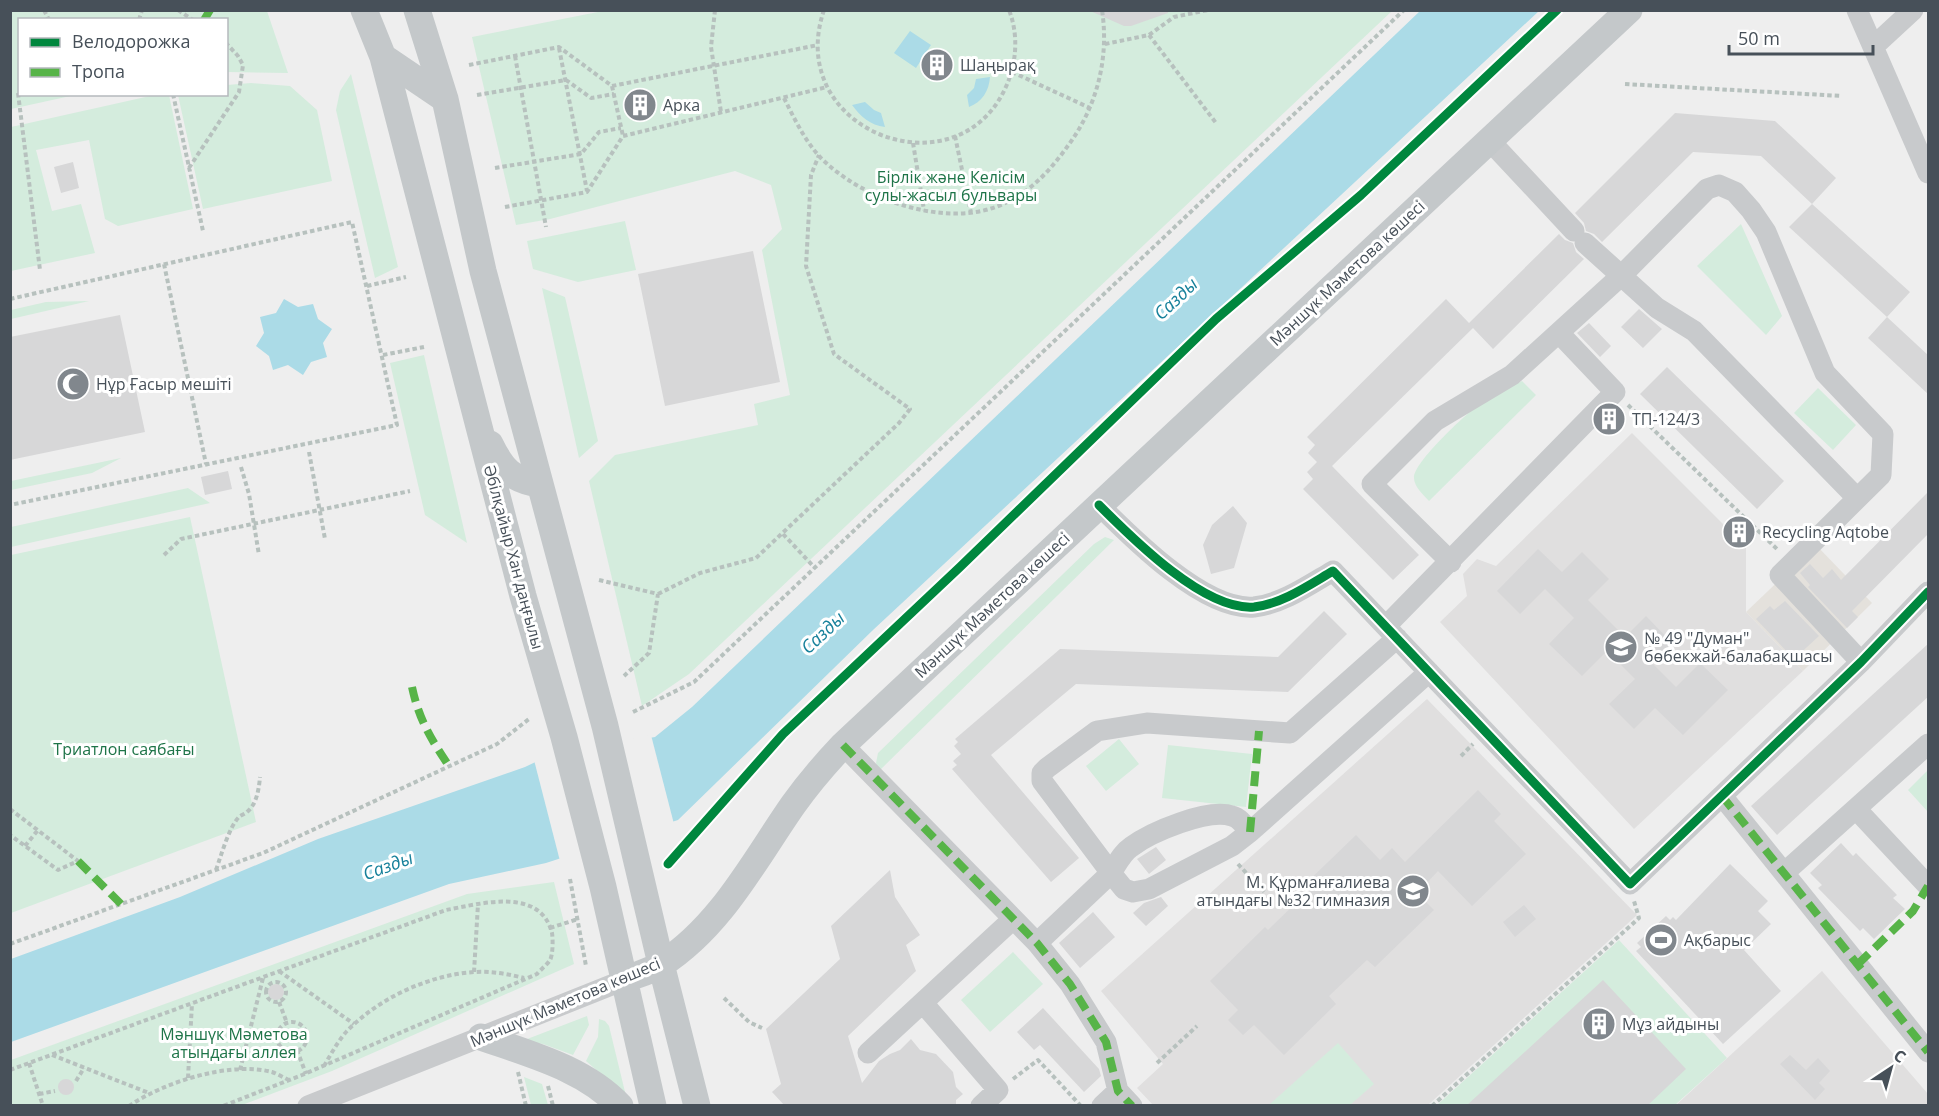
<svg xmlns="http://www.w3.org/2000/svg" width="1939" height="1116" viewBox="0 0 1939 1116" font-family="'Open Sans',sans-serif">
<rect width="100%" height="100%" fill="#eee"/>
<path fill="#e4e1dc" d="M1816,545L1872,603L1803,671L1746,612Z"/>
<path fill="#e0dfdf" d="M1632,433L1746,547V612L1803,671L1634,829L1440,622L1467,596L1463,574L1477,559L1496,566Z
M1427,699L1637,915L1428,1105H1153L1137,1088L1163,1064L1101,991Z
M1822,971L1928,1094V1106H1675Z"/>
<path fill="#d4ecdd" d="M608,10L1392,11L689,674L642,706L589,481L615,455L758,425L754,404L790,395L762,250L782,229L771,185L735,171L550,219L516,225L472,37Z
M10,11H267L288,73L227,72L226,20H20V94L75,95L11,109Z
M351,74L398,267L375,278L336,110L340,91Z
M251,83L290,86L317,110L332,181L203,209L178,95L226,94L227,85Z
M159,94L169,95L193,209L118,226L105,219L89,140L36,150L52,211L81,204L95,253L11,271V127Z
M625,221L636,270L578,282L533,269L527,241Z
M1741,224L1782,316L1766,335L1697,266Z
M542,288L565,297L598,441L579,458Z
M89,301L11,319V310L46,302Z
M424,355L467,543L425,515L390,363Z
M1522,381L1536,395L1429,501C1424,495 1414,487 1414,478C1413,463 1464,416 1477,406C1490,396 1507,389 1522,381Z
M1818,388L1856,425L1833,450L1794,413Z
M121,458L92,473L11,490V481Z
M188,488L210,503L11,547V527Z
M190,517L256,822L11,913V555Z
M1105,537L1114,540L879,771L876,763L878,753L1094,544Z
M1119,739L1139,764L1106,791L1086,766Z
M1168,745L1252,754L1246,807L1162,798Z
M1928,770V812L1908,790Z
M554,882L574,964L332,1071L242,1105H11V1060L467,894Z
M1619,940L1727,1058L1675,1105L1436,1106Z
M1013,952L1043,984L990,1032L961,1000Z
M587,1016L589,1025L573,1055L543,1044L522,1041Z
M599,1019L605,1021L609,1026L626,1096L586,1061L598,1037Z
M1338,1043L1374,1084L1350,1105H1272L1270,1104Z
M524,1077L542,1084L548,1105H531Z"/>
<path fill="#abdbe7" d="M1420,11H1539L873,630L678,820L546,863L449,884L11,1042V959L180,897L318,839L525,767L548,756L655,737L692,707Z
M910,31L931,45L916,68L894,53Z
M990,77C989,91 982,102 969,107L967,95L974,88L976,79Z
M865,102L874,110L881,113L885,127C870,125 861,117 852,105Z
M284,299L298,307L313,304L318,319L332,329L323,343L327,357L311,362L303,375L288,365L273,370L269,356L256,346L264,333L260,317L276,313Z"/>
<path fill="#eee" d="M651,735L674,824L560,861L534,760L548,753Z"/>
<path fill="#d7d7d8" d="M1088,10H1168V13L1131,26H1124Z
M1675,113L1775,121L1836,178L1812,204L1761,156L1693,152L1602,242L1594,234L1586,231L1584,223L1575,213Z
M73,162L79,188L61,193L54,167Z
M1812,204L1910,292L1887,317L1789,227Z
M1559,234L1565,240L1573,243L1576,252L1584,259L1493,349L1473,328L1332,466L1419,555L1393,580L1303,489L1313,479L1307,472L1317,462L1308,453L1315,445L1307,437L1446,299L1469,323Z
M753,251L780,382L665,406L638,274Z
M1639,309L1662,329L1643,348L1621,327Z
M120,315L145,432L10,460V337Z
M1887,317L1929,356V395L1868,338Z
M1589,323L1611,346L1600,357L1577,333Z
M1667,367L1784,481L1757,509L1640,394Z
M1618,407L1626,415L1604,435L1598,428Z
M228,471L232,489L205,495L201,477Z
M1929,491V533L1852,611L1858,617L1847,628L1808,587L1810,585L1800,573L1810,564L1823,578L1832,569L1841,580Z
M1233,506L1247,523L1234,568L1211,574L1203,545L1212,525Z
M1538,549L1562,572L1582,552L1609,579L1588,600L1625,637L1646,616L1672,643L1652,663L1676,687L1700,663L1728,690L1683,735L1655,708L1634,729L1609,704L1635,679L1607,651L1582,676L1549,644L1574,618L1545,589L1520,614L1497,591Z
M1785,601L1819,636L1794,659L1756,619L1770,606L1774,610Z
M1324,611L1347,634L1288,692L1076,684L991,755L1079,858L1051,882L952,769L957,765L953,761L961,754L954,746L958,742L955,739L1060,649L1278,657Z
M1929,643V696L1777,835L1751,806Z
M1478,790L1501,814L1494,821L1526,854L1472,906L1438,871L1417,893L1434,910L1375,967L1367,960L1329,996L1336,1004L1284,1055L1254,1025L1243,1035L1228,1020L1238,1010L1210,981L1265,927L1268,930L1303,896L1299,890L1356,835L1380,860L1392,848L1405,862Z
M1841,843L1853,856L1856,853L1897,895L1893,898L1905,909L1874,939L1863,928L1860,931L1818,888L1822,885L1810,873Z
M1156,847L1166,860L1149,874L1137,859Z
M1730,864L1768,901L1758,911L1771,924L1744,950L1781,991L1723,1044L1636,951L1641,947L1637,943L1666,916L1670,920L1673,917L1676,920Z
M890,870L895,897L920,935L906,945L916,971L848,1036L862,1083L879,1061L890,1054L900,1050L911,1039L920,1050L936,1054L953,1072L956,1087L963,1094L956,1100V1106H785L772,1092L781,1084L766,1029L840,959L831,926Z
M1161,897L1168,906L1146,926L1133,913L1144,903Z
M1524,905L1536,919L1515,937L1503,922Z
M1093,912L1115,937L1080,968L1059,943Z
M1603,980L1686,1069L1647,1106H1466Z
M268 992a8 8 0 1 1 16 0a8 8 0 1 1-16 0Z
M1043,1008L1099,1069L1101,1076L1084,1092L1040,1045L1034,1050L1017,1032Z
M1790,1055L1806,1070L1818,1058L1830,1071L1819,1083L1825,1089L1815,1100L1780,1064Z
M58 1087a8 8 0 1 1 16 0a8 8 0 1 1-16 0Z"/>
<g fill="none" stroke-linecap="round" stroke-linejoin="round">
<path stroke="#b7c1be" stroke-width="4" stroke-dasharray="4.5 3" stroke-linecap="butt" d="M44,10L49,20
M178,10L193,20
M715,10L711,47L721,112
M824,10C782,133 962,198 1008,82C1017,59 1018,33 1009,10
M139,20L142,10
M1149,35L1216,123
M1105,44L1149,35L1174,17L1208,10
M559,48L587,191
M515,56L546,227
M469,65L559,47L612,86L818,45
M1012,72L1090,108
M1625,84L1842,96
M612,86L623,136
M18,93L40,270
M173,94L203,231
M477,95L566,80L591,98L614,94
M784,98C794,118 804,139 819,156C860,199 946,230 1003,204C1033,191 1054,166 1072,140C1098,102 1109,56 1102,10
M955,136L971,213
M913,143L924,210
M189,168L239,92L243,65L238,56L226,43
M495,168L581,154L599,132L621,128
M505,207L587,192L623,136L827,87
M164,264L206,464
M367,286L406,277
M10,299L352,222L397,425L10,505
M383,355L424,347
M1628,405L1778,550
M309,452L325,539
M241,467L249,494L259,555
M783,534L815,568
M164,555L181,539L410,491
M599,580L658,594L649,653L624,676
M658,594L700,573L756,558L899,423L910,409L834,354L806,266L811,175L819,155
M633,712L694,682L1404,10
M1461,756L1473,744
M10,809L78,861L58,870L10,835
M25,846L38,830
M1238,864L1264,892
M216,870C221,856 229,827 239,817C241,815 245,814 247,812C257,804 259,788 260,777
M570,879L586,966
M550,928L578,919
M10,944L263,853L497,744L529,719
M279,971L354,1024
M474,972L478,904
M266 992a10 10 0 1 1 20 0a10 10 0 1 1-20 0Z
M724,998L749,1022L762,1028
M279,1002L287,1023
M277 1037a15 15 0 1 1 30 0a15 15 0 1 1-30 0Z
M297,1050L306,1074
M52,1055L149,1093
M29,1063L43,1106
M1157,1063L1197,1026
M324,1066C331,1054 338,1041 347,1031C379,998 429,975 474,972C492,971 508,974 524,978
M10,1070L446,910C480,904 540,886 552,933C553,939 553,955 550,960C547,965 540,970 537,974L302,1075L223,1106
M240,1070L263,978
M518,1072L526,1106
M188,1078L192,1003
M1013,1079L1038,1060L1081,1106
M76,1081L84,1068
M548,1086L553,1106
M39,1094L55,1091
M129,1106C164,1082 230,1061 272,1072C278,1074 284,1078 289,1080
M1432,1106L1639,918L1634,901"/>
<path stroke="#c8cacc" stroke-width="21" d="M1857,10L1928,173
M1874,46L1913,10
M1489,140L1574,231
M1585,243L1657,308L1694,331L1857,498
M1099,505C1131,537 1204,611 1254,607C1282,604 1309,585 1333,571L1630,884L1861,662L1928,592
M1451,562L1372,484L1435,421L1512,375L1622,275L1707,189L1719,185L1735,192L1751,210L1766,232L1825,373L1883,434L1881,475L1780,575L1861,662
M1386,626L1615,392L1559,333
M843,745L1037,943L1070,984L1106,1042L1118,1091L1132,1106
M1722,796L1928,1052
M1857,810L1928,886
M1250,832C1245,826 1240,818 1232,816C1208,808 1151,832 1131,847C1122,853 1117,864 1111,873L1124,889L1133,892L1149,889L1232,846L1250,832L1429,672
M1784,873L1928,744
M1037,943L1111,873L1042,781V773L1047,768L1097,731L1147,723L1290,733L1397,638
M923,1003L998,1090L981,1106
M868,1053L1013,919
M308,1106L624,980
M1102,1106L1118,1091"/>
<path stroke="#c4c8ca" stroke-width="27" d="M364,10L383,57L523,596L564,737L603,887L653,1106
M417,10L445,99L483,271L605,726L661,964L697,1106
M383,57L445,99
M490,444C502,469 512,480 539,484
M624,980C636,975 651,971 662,964C721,926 754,861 793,805C808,784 825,764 843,745L1629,10
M481,1037C529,1054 584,1068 620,1106"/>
<path stroke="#57b448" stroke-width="8" stroke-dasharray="15 8" stroke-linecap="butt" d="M204,20L210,10
M412,687C419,720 431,739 449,766
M843,745L1037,943L1070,984L1106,1042L1118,1091L1132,1106
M1722,796L1928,1052
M1250,832L1259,731
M78,861L121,904
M1858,964L1913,911L1928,886"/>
<g stroke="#fff" stroke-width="13">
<path id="cycleway" d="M1099,505C1131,537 1204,611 1254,607C1282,604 1309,585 1333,571L1630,884L1861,662L1928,592
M668,864L783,734L960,567L1216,319L1361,195L1557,10"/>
</g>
<use href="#cycleway" stroke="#00873e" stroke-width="9"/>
</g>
<defs>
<g id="building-disc" transform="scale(1.725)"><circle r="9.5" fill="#81878d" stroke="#fff"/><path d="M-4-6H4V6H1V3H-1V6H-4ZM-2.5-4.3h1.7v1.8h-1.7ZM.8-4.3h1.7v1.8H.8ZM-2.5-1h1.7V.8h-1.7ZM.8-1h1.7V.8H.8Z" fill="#fff"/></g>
<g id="mosque-disc" transform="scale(1.725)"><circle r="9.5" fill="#81878d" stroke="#fff"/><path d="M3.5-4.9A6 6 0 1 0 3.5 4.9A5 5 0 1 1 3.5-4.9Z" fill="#fff"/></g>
<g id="school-disc" transform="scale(1.725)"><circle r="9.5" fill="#81878d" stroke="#fff"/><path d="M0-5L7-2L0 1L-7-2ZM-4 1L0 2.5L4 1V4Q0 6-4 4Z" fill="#fff"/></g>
<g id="stadium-disc" transform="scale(1.725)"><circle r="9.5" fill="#81878d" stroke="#fff"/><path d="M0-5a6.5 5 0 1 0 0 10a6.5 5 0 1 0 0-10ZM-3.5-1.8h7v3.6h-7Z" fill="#fff"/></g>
</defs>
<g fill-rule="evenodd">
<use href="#building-disc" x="937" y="65"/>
<use href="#building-disc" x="640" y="105"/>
<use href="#mosque-disc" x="73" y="384"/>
<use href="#building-disc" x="1609" y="419"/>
<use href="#building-disc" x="1739" y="532"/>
<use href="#school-disc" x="1621" y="647"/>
<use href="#school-disc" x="1413" y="891"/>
<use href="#stadium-disc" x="1661" y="940"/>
<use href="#building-disc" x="1599" y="1024"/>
</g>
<g text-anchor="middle" stroke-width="6" stroke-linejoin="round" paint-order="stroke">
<g font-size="16" fill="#475059" stroke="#fff" text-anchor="start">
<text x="960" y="71">Шаңырақ</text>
<text x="663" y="111">Арка</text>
<text x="96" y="390">Нұр Ғасыр мешіті</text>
<text x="1632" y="425">ТП-124/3</text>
<text x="1762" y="538">Recycling Aqtobe</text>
<text x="1644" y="644">№ 49 "Думан"<tspan x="1644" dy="18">бөбекжай-балабақшасы</tspan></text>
<text x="1390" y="888" text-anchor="end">М. Құрманғалиева<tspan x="1390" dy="18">атындағы №32 гимназия</tspan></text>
<text x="1684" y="946">Ақбарыс</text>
<text x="1622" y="1030">Мұз айдыны</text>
</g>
<g font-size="16" fill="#1e7448" stroke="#fff">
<text x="951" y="183">Бірлік және Келісім<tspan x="951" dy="18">сулы-жасыл бульвары</tspan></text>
<text x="124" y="755">Триатлон саябағы</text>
<text x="234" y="1040">Мәншүк Мәметова<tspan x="234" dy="18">атындағы аллея</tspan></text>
</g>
<g font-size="16" fill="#475059" stroke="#fff">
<text transform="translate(1347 273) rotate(-43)" y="6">Мәншүк Мәметова көшесі</text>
<text transform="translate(514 557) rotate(75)" y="6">Әбілқайыр Хан даңғылы</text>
<text transform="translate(992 605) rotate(-43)" y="6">Мәншүк Мәметова көшесі</text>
<text transform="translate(565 1002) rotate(-23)" y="6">Мәншүк Мәметова көшесі</text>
</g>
<g font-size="18" font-style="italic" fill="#17819b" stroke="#fff">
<text transform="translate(1176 299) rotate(-43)" y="6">Сазды</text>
<text transform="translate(823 633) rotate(-43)" y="6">Сазды</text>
<text transform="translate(388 866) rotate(-20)" y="6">Сазды</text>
</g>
</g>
<rect width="1939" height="1116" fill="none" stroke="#475059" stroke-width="24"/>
<rect x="18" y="18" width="210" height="78" fill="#ffffff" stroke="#b5b9bd" stroke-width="1.5"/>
<rect x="30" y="38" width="30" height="9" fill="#00873e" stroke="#b5b9bd" stroke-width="1.5"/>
<text x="72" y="48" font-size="18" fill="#475059">Велодорожка</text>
<rect x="30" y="68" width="30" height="9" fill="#57b448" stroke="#b5b9bd" stroke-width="1.5"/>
<text x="72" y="78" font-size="18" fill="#475059">Тропа</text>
<g transform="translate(1891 1068) rotate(36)" stroke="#ffffff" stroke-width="4.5" paint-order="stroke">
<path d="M0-4.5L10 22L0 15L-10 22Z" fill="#475059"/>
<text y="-9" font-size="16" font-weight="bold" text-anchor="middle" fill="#475059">С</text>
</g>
<path d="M1729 45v9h144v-9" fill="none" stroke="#475059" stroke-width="3"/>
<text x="1738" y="45" font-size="18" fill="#475059" stroke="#ffffff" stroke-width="4.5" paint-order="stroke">50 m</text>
</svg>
